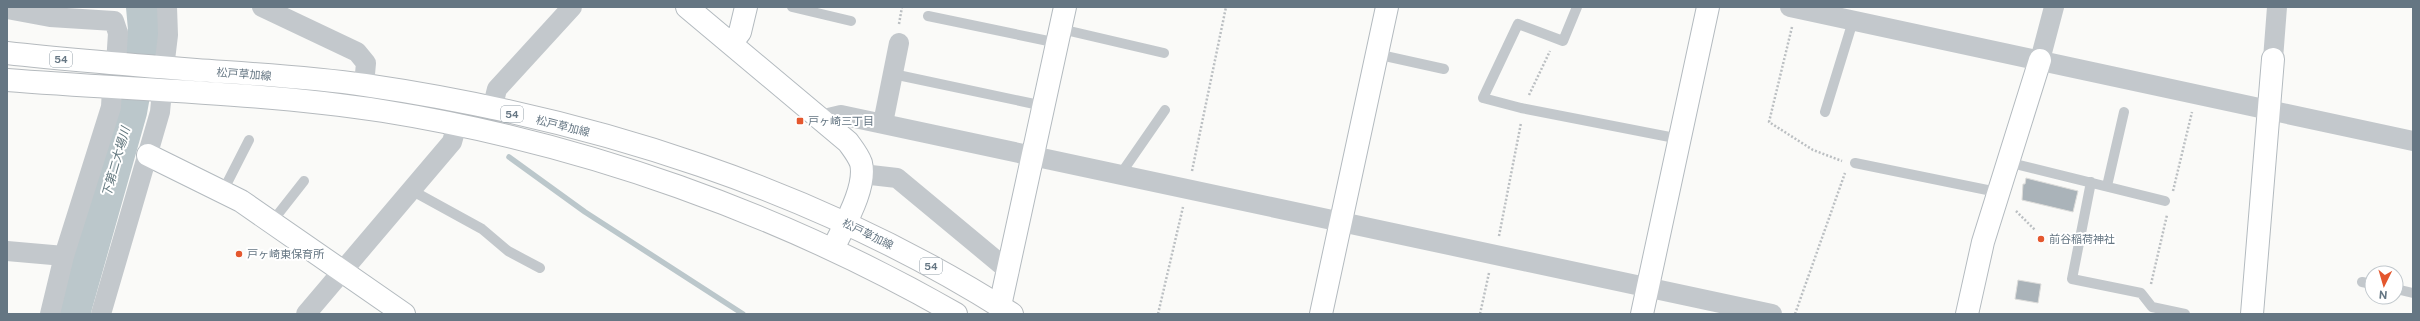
<svg xmlns="http://www.w3.org/2000/svg" width="2420" height="321" viewBox="0 0 2420 321" font-family="'Public Sans','Noto Sans JP',sans-serif">
<rect width="100%" height="100%" fill="#fafaf8"/>
<g fill="none" stroke-linecap="round" stroke-linejoin="round">
<path stroke="#bbc7cb" stroke-width="5.5" d="M509,157L585,212L743,314"/>
<path stroke="#bbc7cb" stroke-width="34" d="M73,314L130,112L145,29L143,7"/>
</g>
<path fill="#aab3b9" stroke="#dcdcda" d="M2026,178L2078,191L2073,212L2022,200L2023,184H2025Z
M2018,280L2041,284L2038,303L2015,299Z"/>
<g fill="none" stroke-linecap="round" stroke-linejoin="round">
<g stroke="#b3babf" stroke-width="24">
<path id="secondary" d="M687,7L848,142C853,149 858,155 861,163C867,188 843,227 833,249
M731,44L740,32L746,7
M148,155L241,201L404,314
M1000,306L1065,7
M1321,314L1387,7
M1642,314L1708,7
M1967,314L1983,242L2040,60
M2252,314L2273,59"/>
</g>
<g stroke="#b5babe" stroke-width="24">
<path id="primary" d="M7,53C70,60 133,65 196,70C252,74 309,77 365,85C592,118 818,190 1012,314
M7,80C132,90 259,92 383,111C583,143 780,213 956,314"/>
</g>
<path stroke="#bbbfc2" stroke-width="2.5" stroke-dasharray="2 2" stroke-linecap="butt" d="M899,24L902,7
M1792,27L1769,122L1813,150L1842,161
M1529,95L1550,51
M1192,171L1226,7
M2173,191L2192,112
M2016,211L2035,230
M1499,236L1521,123
M2151,284L2167,215
M1158,314L1183,207
M1480,314L1489,273
M1795,314L1845,173"/>
<path stroke="#c3c8cc" stroke-width="10" d="M792,7L851,21
M1577,7L1563,41L1518,24L1483,98L1521,108L1680,139
M928,16L1058,43
M1061,29L1164,53
M1376,54L1444,69
M893,74L1044,106
M1825,112L1853,21
M2007,162L2165,201
M1855,163L1997,192
M1120,175L1165,110
M2091,182L2072,279L2141,293L2152,307L2185,314
M2107,186L2124,112
M411,190L482,229L508,251L540,268
M223,191L249,140
M271,223L304,181
M2362,282L2372,284
M2396,289L2413,293"/>
<path stroke="#c3c8cc" stroke-width="20" d="M262,7L357,52L366,63L364,85
M1790,7L2413,141
M7,9L50,17L114,21L118,33L116,64
M2273,59L2277,7
M2040,60L2054,7
M164,68L168,35L167,7
M492,109L497,89L572,7
M820,120L841,115L1772,314
M883,123L899,43
M862,174L897,178L1009,271
M7,251L64,256
M50,314L64,256L111,107L112,88
M101,314L160,112L162,91
M306,314L452,142L457,124"/>
<use href="#secondary" stroke="#fff" stroke-width="22"/>
<use href="#primary" stroke="#fff" stroke-width="22"/>
</g>
<g fill="#e4572e" stroke="#fff" stroke-width="1.5">
<rect x="796" y="117" width="8" height="8" rx="2"/>
<circle cx="2041" cy="239" r="4"/>
<circle cx="239" cy="254" r="4"/>
</g>
<g text-anchor="middle" stroke-width="4" stroke-linejoin="round" paint-order="stroke">
<g fill="#fff" stroke="#939fa8" stroke-width="1">
<rect x="50" y="51" width="22" height="16" rx="3"/>
<rect x="501" y="106" width="22" height="16" rx="3"/>
<rect x="920" y="258" width="22" height="16" rx="3"/>
</g>
<g font-size="10" font-weight="bold" fill="#657683">
<text x="61" y="63">54</text>
<text x="512" y="118">54</text>
<text x="931" y="270">54</text>
</g>
<g font-size="11" fill="#657683" stroke="#fff">
<text transform="translate(244 74) rotate(4)" y="4">松戸草加線</text>
<text transform="translate(563 126) rotate(14)" y="4">松戸草加線</text>
<text transform="translate(868 234) rotate(26)" y="4">松戸草加線</text>
</g>
<g font-size="11" fill="#657683" stroke="#fff" text-anchor="start">
<text x="808" y="125">戸ヶ崎三丁目</text>
<text x="2049" y="243">前谷稲荷神社</text>
<text x="247" y="258">戸ヶ崎東保育所</text>
</g>
<g font-size="12" font-style="italic" fill="#60757c" stroke="#fff">
<text transform="translate(116 162) rotate(-74)" y="4">下第二大場川</text>
</g>
</g>
<rect width="2420" height="321" fill="none" stroke="#657683" stroke-width="16"/>
<g transform="translate(2384 285) rotate(185)"><circle r="19" fill="#ffffff" stroke="#c1c8cd"/>
<path d="M0-3L7 15L0 10L-7 15Z" fill="#e4572e"/>
<text y="-6" font-size="11" font-weight="bold" text-anchor="middle" fill="#657683">N</text>
</g>
</svg>
